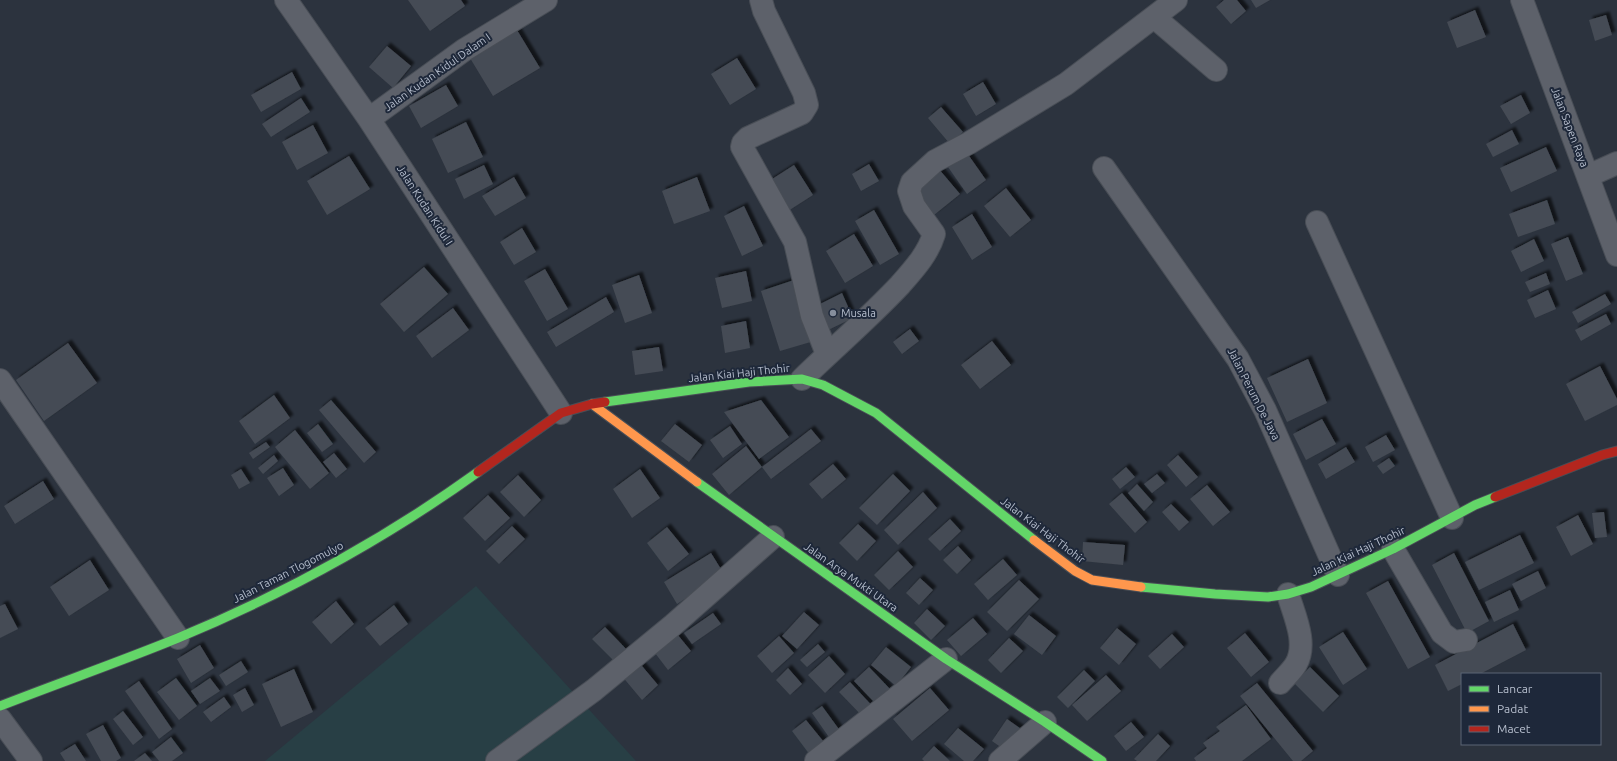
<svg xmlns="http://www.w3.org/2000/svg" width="1617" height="761" viewBox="0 0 1617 761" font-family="Ubuntu,sans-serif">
<defs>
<filter id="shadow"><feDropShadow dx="3.5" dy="-3.5" stdDeviation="1" flood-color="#0009"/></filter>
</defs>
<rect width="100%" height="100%" fill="#2c333e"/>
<path fill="#283f45" d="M476,586L636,761H265Z"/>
<path fill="#454b54" filter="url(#shadow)" d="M408,0H461L465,6L430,31Z
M1224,0H1237L1246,11L1231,24L1216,7Z
M1251,0H1270L1256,8Z
M1475,10L1486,37L1457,48L1447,22Z
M1606,15L1612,35L1595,41L1589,20Z
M517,30L540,68L493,96L470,58Z
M387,46L411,66L393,88L369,67Z
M737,58L756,89L730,105L711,74Z
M292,72L301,89L261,112L251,95Z
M983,82L996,104L976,116L963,94Z
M446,85L458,106L421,128L409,106Z
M1521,95L1530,113L1511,124L1500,106Z
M301,98L310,112L271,137L262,124Z
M941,107L963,132L950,144L928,118Z
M466,122L483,157L448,173L432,139Z
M313,125L328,153L297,170L282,142Z
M1512,130L1519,144L1493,157L1486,144Z
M1546,147L1557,171L1511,192L1500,168Z
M967,153L986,180L967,194L948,167Z
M349,156L370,189L327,215L307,181Z
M869,164L879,181L861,191L852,174Z
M484,165L493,184L464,199L455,179Z
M794,165L813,195L788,211L769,181Z
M938,168L960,194L934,215L913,189Z
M514,177L526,198L495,216L482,196Z
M697,177L710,211L674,224L662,191Z
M1006,188L1031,220L1010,237L984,206Z
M1547,200L1555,224L1518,237L1509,214Z
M744,206L763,246L742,256L724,216Z
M874,210L899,254L880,265L855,221Z
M972,214L992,247L972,260L952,227Z
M522,228L536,252L514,265L500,242Z
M854,234L873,266L845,283L826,251Z
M1568,237L1583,274L1566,281L1551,244Z
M1534,239L1544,261L1521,272L1511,251Z
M424,267L448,294L404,332L380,304Z
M545,269L568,309L547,321L524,281Z
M746,271L752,301L722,308L715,278Z
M1546,273L1550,284L1530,292L1525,282Z
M639,275L652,313L625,323L612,285Z
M794,280L814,341L780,351L761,291Z
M1548,290L1556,309L1535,318L1527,300Z
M842,293L853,318L824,332L812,308Z
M1605,294L1611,304L1578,323L1572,312Z
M606,297L614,312L556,347L547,332Z
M453,308L469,330L432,358L416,336Z
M1606,314L1611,324L1581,341L1575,330Z
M746,321L750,348L725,353L721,326Z
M910,329L919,341L902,354L893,342Z
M992,341L1011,365L980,389L961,365Z
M68,343L97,383L44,421L16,380Z
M659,347L663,371L635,375L632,351Z
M1308,359L1327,403L1287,422L1267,378Z
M1600,366L1617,399V405L1585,421L1566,384Z
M274,395L290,418L255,444L239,421Z
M331,400L376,452L364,463L319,410Z
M761,400L789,437L759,459L724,412Z
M1322,419L1336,444L1306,460L1293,434Z
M318,424L333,444L322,452L307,433Z
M675,424L702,445L689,462L661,441Z
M730,426L742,444L723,458L710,440Z
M811,429L821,441L771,479L762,467L729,495L712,474L746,446L762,467Z
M295,430L329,473L310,489L275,447Z
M1386,435L1395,450L1373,462L1365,447Z
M266,442L270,447L253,459L249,453Z
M1346,447L1355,462L1326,479L1318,464Z
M334,453L347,469L336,478L323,462Z
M274,455L278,461L263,474L258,468Z
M1178,455L1198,477L1186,487L1167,465Z
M1389,458L1395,466L1383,474L1377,466Z
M833,464L846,479L822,499L809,484Z
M1126,467L1135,477L1120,489L1112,479Z
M283,468L294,485L279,496L267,478Z
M241,469L250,483L239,489L231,475Z
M640,469L660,498L632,518L613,489Z
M893,474L910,491L877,525L859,508Z
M1157,474L1165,483L1152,493L1144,484Z
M518,475L541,500L524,517L500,492Z
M43,481L54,499L15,524L4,506Z
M1137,484L1153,502L1144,511L1128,493Z
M1207,485L1230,512L1213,526L1190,499Z
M923,492L937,508L898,545L884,530Z
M1122,493L1147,522L1135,533L1109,504Z
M488,495L510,518L485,541L463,518Z
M1171,504L1189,522L1179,531L1162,512Z
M1604,512L1607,537L1595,538L1592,513Z
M1578,515L1593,544L1571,556L1556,527Z
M950,519L961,531L940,551L928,539Z
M858,524L876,541L857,561L839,543Z
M512,526L525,539L499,564L486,551Z
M667,527L689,554L668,571L647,543Z
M1520,535L1534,563L1479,590L1465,562Z
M1083,542L1125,545L1123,565L1082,561Z
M958,546L971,560L957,574L943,560Z
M898,551L913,567L889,590L874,575Z
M711,553L724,574L677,604L664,582Z
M1454,553L1489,621L1467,633L1432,565Z
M1003,559L1017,575L988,600L974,584Z
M90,560L109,590L69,616L50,587Z
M1538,571L1546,588L1521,601L1512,584Z
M920,578L933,590L919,605L906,593Z
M1019,580L1039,599L1007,631L987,612Z
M1388,581L1430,657L1408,669L1366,593Z
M1510,590L1519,610L1494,622L1485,602Z
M336,601L354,624L331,644L312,622Z
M5,604L18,629L0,638V606Z
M394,605L408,624L380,646L365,628Z
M927,609L945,626L931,640L914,623Z
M804,612L819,625L797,649L782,636Z
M713,613L721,624L692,644L684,633Z
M1029,615L1056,636L1042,655L1014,634Z
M973,618L987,634L961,656L947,640Z
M1513,624L1526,650L1480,674H1462V684L1448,691L1435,665Z
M605,627L629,652L617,664L592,639Z
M1117,628L1136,644L1119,665L1100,648Z
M1343,632L1367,669L1343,685L1319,647Z
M1245,633L1269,662L1251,677L1227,648Z
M677,634L691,651L668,670L655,653Z
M1172,634L1184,647L1160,669L1148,656Z
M779,636L794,653L772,673L757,656Z
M1009,638L1023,651L1001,673L988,660Z
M818,644L825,652L807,667L800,660Z
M200,645L214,668L191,683L177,659Z
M886,647L911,667L896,686L871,665Z
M829,656L845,674L825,693L808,675Z
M637,660L658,685L642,700L621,675Z
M241,661L248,672L226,686L219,675Z
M869,667L890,689L875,703L854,681Z
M1310,667L1339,696L1323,712L1294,683Z
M788,668L802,684L790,695L776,680Z
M294,669L313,712L281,727L262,684Z
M1084,670L1095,681L1068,708L1057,697Z
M1106,675L1121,691L1087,721L1072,705Z
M176,678L197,706L179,720L157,692Z
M210,678L220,691L200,704L191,691Z
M139,681L172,729L159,739L125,691Z
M850,682L877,711L867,721L839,692Z
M1257,683L1313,751L1301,761H1293L1240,696Z
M245,688L254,705L242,712L233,695Z
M930,688L949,710L912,741L893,719Z
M224,697L231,707L211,722L203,712Z
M1246,705L1271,739L1242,761H1196L1194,758L1207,748L1203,743L1220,731L1216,727Z
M822,706L841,732L831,740L812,713Z
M123,711L143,737L133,745L113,719Z
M1007,719L1024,731L1009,753L992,741Z
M806,720L828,747L813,759L792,731Z
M1131,722L1144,737L1126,751L1114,736Z
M103,725L121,758L116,761H101L86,734Z
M958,728L984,749L973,761H964L944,744Z
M1158,734L1170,746L1156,761H1137L1134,759Z
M171,737L183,753L172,761H159L152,752Z
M75,744L86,761H65L60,753Z
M934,746L950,761H924L922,759Z
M145,753L152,761H134Z"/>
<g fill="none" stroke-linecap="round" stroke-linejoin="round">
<g stroke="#494e56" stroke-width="24">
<path id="street" d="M286,0L369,119L561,413
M761,0L764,11L804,93L807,105L802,113L748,138L743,143L742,147L795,242L812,316L827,354
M1522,0L1617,255
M1154,17L1216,70
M369,119L464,50L546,0
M1104,168L1238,359L1265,410L1338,575
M1588,176L1617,163
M1317,222L1452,518
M802,379C835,347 869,318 900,285C914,269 928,254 934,234L914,206L909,191L912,182L935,161L969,143L1066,84L1176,0
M0,380L178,638
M1393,549L1442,633L1454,642L1466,640
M1280,683C1285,677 1292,671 1296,664C1308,643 1294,615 1288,594
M0,719L31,761
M497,761L594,690L673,625L773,537
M816,761L946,659
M1000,761L1045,722"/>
</g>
<g stroke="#494e56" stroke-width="11">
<path id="fast" d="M605,402L749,382L802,379L823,385L876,413L1034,540
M697,482L946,659L1045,722L1102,761
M1141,587L1215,594L1268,597L1288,594L1311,587L1393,549L1475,505L1495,497
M0,706C59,683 119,662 178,638C284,594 385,539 478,472"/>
</g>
<g stroke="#494e56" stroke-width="11">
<path id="slow" d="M592,404L697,482
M1034,540L1075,571L1092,580L1141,587"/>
</g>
<g stroke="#494e56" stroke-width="11">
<path id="jam" d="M478,472L561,413L592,404L605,402
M1495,497L1602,455L1617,451"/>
</g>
<use href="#street" stroke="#5d616a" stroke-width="22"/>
<use href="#fast" stroke="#63d668" stroke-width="9"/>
<use href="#slow" stroke="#ff974d" stroke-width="9"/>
<use href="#jam" stroke="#b3261e" stroke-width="9"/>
</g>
<circle fill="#868e9c" stroke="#1e283a" stroke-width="1.5" cx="833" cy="313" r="4"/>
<g text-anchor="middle" stroke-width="4" stroke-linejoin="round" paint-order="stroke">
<g font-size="11" fill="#b7bfce" stroke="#1e283a">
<text transform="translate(437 72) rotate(-35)" y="4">Jalan Kudan Kidul Dalam I</text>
<text transform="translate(1570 127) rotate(69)" y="4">Jalan Sapen Raya</text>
<text transform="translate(425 205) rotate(57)" y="4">Jalan Kudan Kidul I</text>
<text transform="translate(739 373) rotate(-6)" y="4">Jalan Kiai Haji Thohir</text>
<text transform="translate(1254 394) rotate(63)" y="4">Jalan Perum De Java</text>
<text transform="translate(1043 530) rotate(37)" y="4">Jalan Kiai Haji Thohir</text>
<text transform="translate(1358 551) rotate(-25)" y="4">Jalan Kiai Haji Thohir</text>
<text transform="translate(288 572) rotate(-27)" y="4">Jalan Taman Tlogomulyo</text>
<text transform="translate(851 577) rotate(35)" y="4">Jalan Arya Mukti Utara</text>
</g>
<g font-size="11" fill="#b7bfce" stroke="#1e283a" text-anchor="start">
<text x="841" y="317">Musala</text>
</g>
</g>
<rect x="1461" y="673" width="140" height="72" fill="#1e283a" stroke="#5b6475"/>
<rect x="1469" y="686" width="20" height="6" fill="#63d668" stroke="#5b6475"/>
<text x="1497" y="693" font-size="12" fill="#b7bfce">Lancar</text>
<rect x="1469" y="706" width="20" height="6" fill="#ff974d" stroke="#5b6475"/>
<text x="1497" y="713" font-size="12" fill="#b7bfce">Padat</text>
<rect x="1469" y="726" width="20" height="6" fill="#b3261e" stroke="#5b6475"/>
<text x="1497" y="733" font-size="12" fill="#b7bfce">Macet</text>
</svg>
